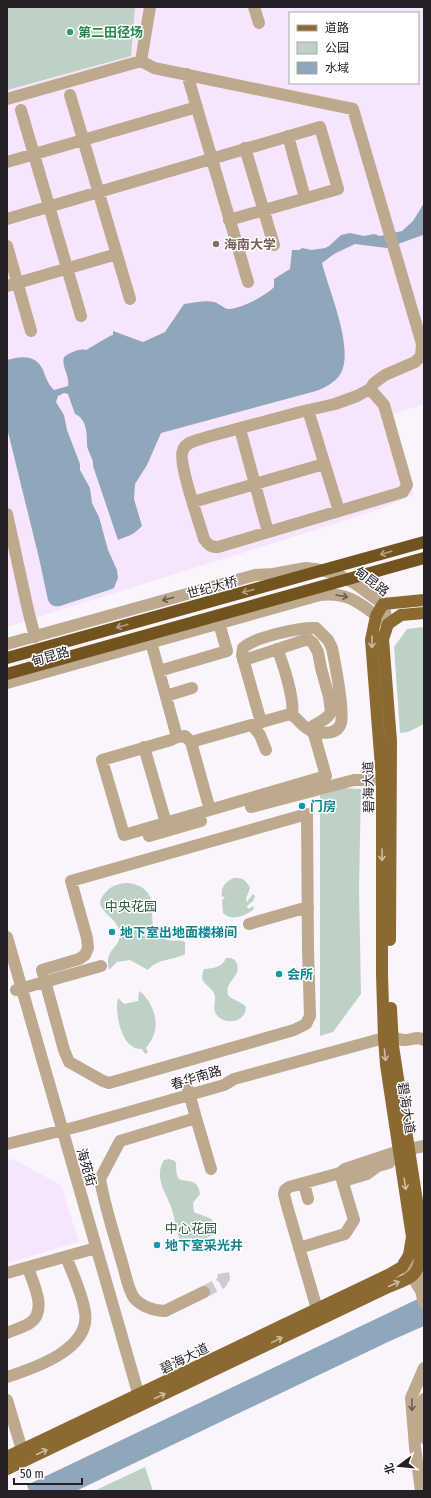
<svg xmlns="http://www.w3.org/2000/svg" width="431" height="1498" viewBox="0 0 431 1498" font-family="'Fira Sans Condensed','Noto Sans SC',sans-serif">
<rect width="100%" height="100%" fill="#faf5fc"/>
<path fill="#f7e5fe" fill-rule="evenodd" d="M7,7H424V404L391,415L414,495L372,512L7,627ZM290,13H418V83H290Z
M13,1159L61,1185L79,1242L7,1263V1160Z"/>
<path fill="#bdd2c5" d="M7,7H135L131,56L7,90Z
M424,627V724L408,732L400,733L394,647L407,629Z
M343,788L361,789L359,888L361,994L333,1032L320,1036V795Z
M234,878C242,877 247,881 250,888L246,899L247,902L253,894L255,896L253,901L247,906L248,909L253,906L254,909C245,916 232,922 223,913L222,901L225,896L222,897C220,887 226,881 234,878Z
M129,883C166,890 143,919 159,935C169,945 176,938 185,942V954C172,961 158,958 148,970L130,960L117,962L109,970C104,949 118,950 120,936C121,915 87,911 106,892C112,885 120,883 129,883Z
M226,958H231L235,960C245,977 224,979 228,995C233,1001 241,1001 246,1007C246,1023 224,1026 216,1014C212,1008 217,1000 214,993C208,983 198,984 204,969C213,968 222,968 226,958Z
M139,991C144,994 145,997 148,1000C158,1016 159,1033 146,1048L148,1052L145,1054L142,1049C122,1051 114,1013 118,998L124,1004L138,1001Z
M169,1159L175,1161C178,1168 174,1171 179,1179C190,1183 197,1178 200,1194L193,1203L194,1212C205,1218 217,1215 214,1233L211,1236L203,1239L199,1245L193,1244L185,1248C176,1237 177,1226 173,1213C169,1196 152,1179 164,1160Z
M145,1467L153,1491H94Z"/>
<path fill="#8fa6bb" d="M424,203V233L423,235L387,248L355,244L334,254L322,263C329,291 354,347 341,373C336,382 325,388 316,391L161,433L147,465L135,484L134,499L142,526C132,536 130,535 118,540L93,466C94,458 87,452 87,444C87,434 87,419 75,414L68,394L64,393L58,396L56,402L64,415L67,430L80,464V470L90,488L92,503L99,517L108,550L117,570L118,578L114,588L109,590L60,606C54,607 51,606 48,600L39,558L7,428V360C21,356 36,354 43,370C46,378 48,384 54,390L68,386C70,375 61,367 64,357C70,353 79,348 86,350L110,336L113,335V331L143,342L165,332L184,304C193,303 206,300 214,302C219,303 223,308 228,309C239,310 267,295 274,287V279L290,269L292,250H299L302,248L312,250L325,248L329,246L341,235L350,233L364,236L374,234L380,236L402,231L413,221Z
M424,1296V1326L390,1341L76,1491H29L27,1485Z"/>
<g fill="none" stroke-linecap="round" stroke-linejoin="round">
<path stroke="#cfcad1" stroke-width="12" stroke-dasharray="12 6" stroke-linecap="butt" d="M204,1292L221,1283L224,1278L223,1271"/>
<path stroke="#bdaa8e" stroke-width="12" d="M254,7L259,23
M141,61L150,7
M187,74L248,282
M70,95L130,299
M7,99L141,61L154,68L353,109L422,344L421,356L415,362L385,375L374,383L370,389L357,396L335,404L300,412L207,437C199,440 186,441 183,450C177,461 200,524 204,539C208,545 211,547 218,547L403,492L407,485L384,405L370,389
M21,110L81,316
M288,136L305,198
M245,148L274,245
M7,162L197,107
M7,219L320,127L338,189L229,220
M7,246L31,331
M7,286L117,254
M308,410L339,511
M240,429L268,532
M193,502L324,464
M7,514L28,610L35,637
M151,642L177,737
M7,644L255,575L273,574L306,568L315,569L335,573L354,583L383,604L388,624
M277,649C283,663 295,700 292,715
M159,671L227,651L219,623
M7,683L320,595C351,592 361,605 384,621
M166,696L192,688
M252,725L260,735L266,750
M191,742L290,714L292,715C298,719 302,726 308,729C318,734 337,736 341,723C344,710 335,663 332,648L328,640L316,628C300,627 255,637 243,648L242,655L261,722
M144,747L166,823
M251,807L354,780H390
M210,810L191,742L185,736L177,737L171,740L102,760L124,835C191,815 259,796 326,776L314,734L309,729C316,722 326,722 331,712L329,697L321,668L318,652L313,643L308,639C286,646 265,654 243,660
M307,814L308,950L310,1016L306,1024L294,1030L109,1083L103,1081L69,1062L64,1050L42,970L79,959L85,955L88,948L87,938L71,881Z
M149,836L201,821
M249,924L308,907
M7,937L141,1403
M16,990L101,966
M188,1089L196,1118
M7,1144L80,1126L224,1085L234,1079L384,1038C394,1036 393,1038 403,1040C411,1041 417,1035 424,1040
M340,1173L342,1178L347,1180L367,1174L378,1166L389,1163
M304,1183L308,1199
M299,1248L345,1234L354,1220L340,1173
M409,1255L424,1280
M404,1263L421,1291L424,1303
M7,1273L96,1248
M204,1292L165,1311C154,1311 141,1306 134,1298C128,1289 126,1276 123,1266C115,1237 105,1208 100,1179L120,1141L196,1118L211,1169
M317,1309L287,1206L284,1194L285,1190L289,1187L340,1173L345,1169L399,1151L424,1146
M7,1333C14,1330 24,1327 30,1323C48,1311 33,1283 28,1268
M7,1377C35,1368 91,1349 85,1312C82,1293 73,1274 66,1257
M424,1399L421,1405L424,1438
M7,1400L22,1450
M421,1491L415,1447L411,1398L424,1368"/>
<path stroke="#8c6931" stroke-width="12" d="M390,940L391,741L383,639L388,624L401,615L424,613
M7,1457L390,1274L402,1267L409,1255L412,1237L386,1065L384,1038L382,975V780L371,640L376,616L383,604L424,600
M7,1469L386,1288C393,1285 406,1281 412,1276C424,1266 421,1241 421,1227L393,1046L391,1008"/>
<path stroke="#73541f" stroke-width="12" d="M7,658L424,542
M7,674L424,558"/>
</g>
<defs><path id="oneway-shaft" d="M-6 0H5M1.5-3L5.5 0L1.5 3" fill="none" stroke-width="1.6" stroke-linecap="round" stroke-linejoin="round"/></defs>
<g stroke="#b2a184">
<use href="#oneway-shaft" transform="translate(386 553) rotate(164)"/>
<use href="#oneway-shaft" transform="translate(248 591) rotate(165)"/>
<use href="#oneway-shaft" transform="translate(122 626) rotate(165)"/>
</g>
<g stroke="#695e55">
<use href="#oneway-shaft" transform="translate(342 596) rotate(10)"/>
<use href="#oneway-shaft" transform="translate(168 599) rotate(164)"/>
<use href="#oneway-shaft" transform="translate(412 1405) rotate(88)"/>
</g>
<g stroke="#cbbca2">
<use href="#oneway-shaft" transform="translate(372 642) rotate(91)"/>
<use href="#oneway-shaft" transform="translate(382 855) rotate(90)"/>
<use href="#oneway-shaft" transform="translate(385 1055) rotate(84)"/>
<use href="#oneway-shaft" transform="translate(405 1184) rotate(81)"/>
<use href="#oneway-shaft" transform="translate(394 1284) rotate(-24)"/>
<use href="#oneway-shaft" transform="translate(277 1340) rotate(-26)"/>
<use href="#oneway-shaft" transform="translate(160 1396) rotate(-25)"/>
<use href="#oneway-shaft" transform="translate(42 1452) rotate(-25)"/>
</g>
<circle fill="#2e9e5b" stroke="#fff" stroke-width="1.5" cx="70" cy="32" r="4"/>
<circle fill="#8d6e63" stroke="#fff" stroke-width="1.5" cx="216" cy="244" r="4"/>
<g fill="#0f9aa8" stroke="#fff" stroke-width="1.5">
<circle cx="302" cy="806" r="4"/>
<circle cx="112" cy="932" r="4"/>
<circle cx="279" cy="974" r="4"/>
<circle cx="157" cy="1245" r="4"/>
</g>
<g text-anchor="middle" stroke-width="3" stroke-linejoin="round" paint-order="stroke">
<g font-size="13" font-weight="bold" fill="#27864d" stroke="#fff" text-anchor="start">
<text x="78" y="37">第二田径场</text>
</g>
<g font-size="13" font-weight="bold" fill="#785e54" stroke="#fff" text-anchor="start">
<text x="224" y="249">海南大学</text>
</g>
<g font-size="13" fill="#252027" stroke="#fff">
<text transform="translate(372 581) rotate(37)" y="5">甸昆路</text>
<text transform="translate(212 587) rotate(-15)" y="5">世纪大桥</text>
<text transform="translate(50 656) rotate(-16)" y="5">甸昆路</text>
<text transform="translate(368 787) rotate(-91)" y="5">碧海大道</text>
<text transform="translate(196 1077) rotate(-17)" y="5">春华南路</text>
<text transform="translate(407 1108) rotate(81)" y="5">碧海大道</text>
<text transform="translate(87 1167) rotate(74)" y="5">海苑街</text>
<text transform="translate(184 1358) rotate(-26)" y="5">碧海大道</text>
</g>
<g font-size="13" font-weight="bold" fill="#0d838f" stroke="#fff" text-anchor="start">
<text x="310" y="811">门房</text>
<text x="120" y="937">地下室出地面楼梯间</text>
<text x="287" y="979">会所</text>
<text x="165" y="1250">地下室采光井</text>
</g>
<g font-size="13" fill="#295b41" stroke="#fff">
<text x="131" y="911">中央花园</text>
<text x="191" y="1233">中心花园</text>
</g>
</g>
<rect width="431" height="1498" fill="none" stroke="#252027" stroke-width="16"/>
<rect x="289" y="12" width="130" height="72" fill="#ffffff" stroke="#a8a6a9"/>
<rect x="297" y="25" width="20" height="6" fill="#8c6931" stroke="#a8a6a9"/>
<text x="325" y="32" font-size="12" fill="#252027">道路</text>
<rect x="297" y="42" width="20" height="12" fill="#bdd2c5" stroke="#a8a6a9"/>
<text x="325" y="52" font-size="12" fill="#252027">公园</text>
<rect x="297" y="62" width="20" height="12" fill="#8fa6bb" stroke="#a8a6a9"/>
<text x="325" y="72" font-size="12" fill="#252027">水域</text>
<g transform="translate(399 1466) rotate(254)" stroke="#ffffff" stroke-width="3" paint-order="stroke">
<path d="M0-3L7 15L0 10L-7 15Z" fill="#252027"/>
<text y="-6" font-size="11" font-weight="bold" text-anchor="middle" fill="#252027">北</text>
</g>
<path d="M14 1478v6h68v-6" fill="none" stroke="#252027" stroke-width="2"/>
<text x="20" y="1478" font-size="12" fill="#252027" stroke="#ffffff" stroke-width="3" paint-order="stroke">50 m</text>
</svg>
